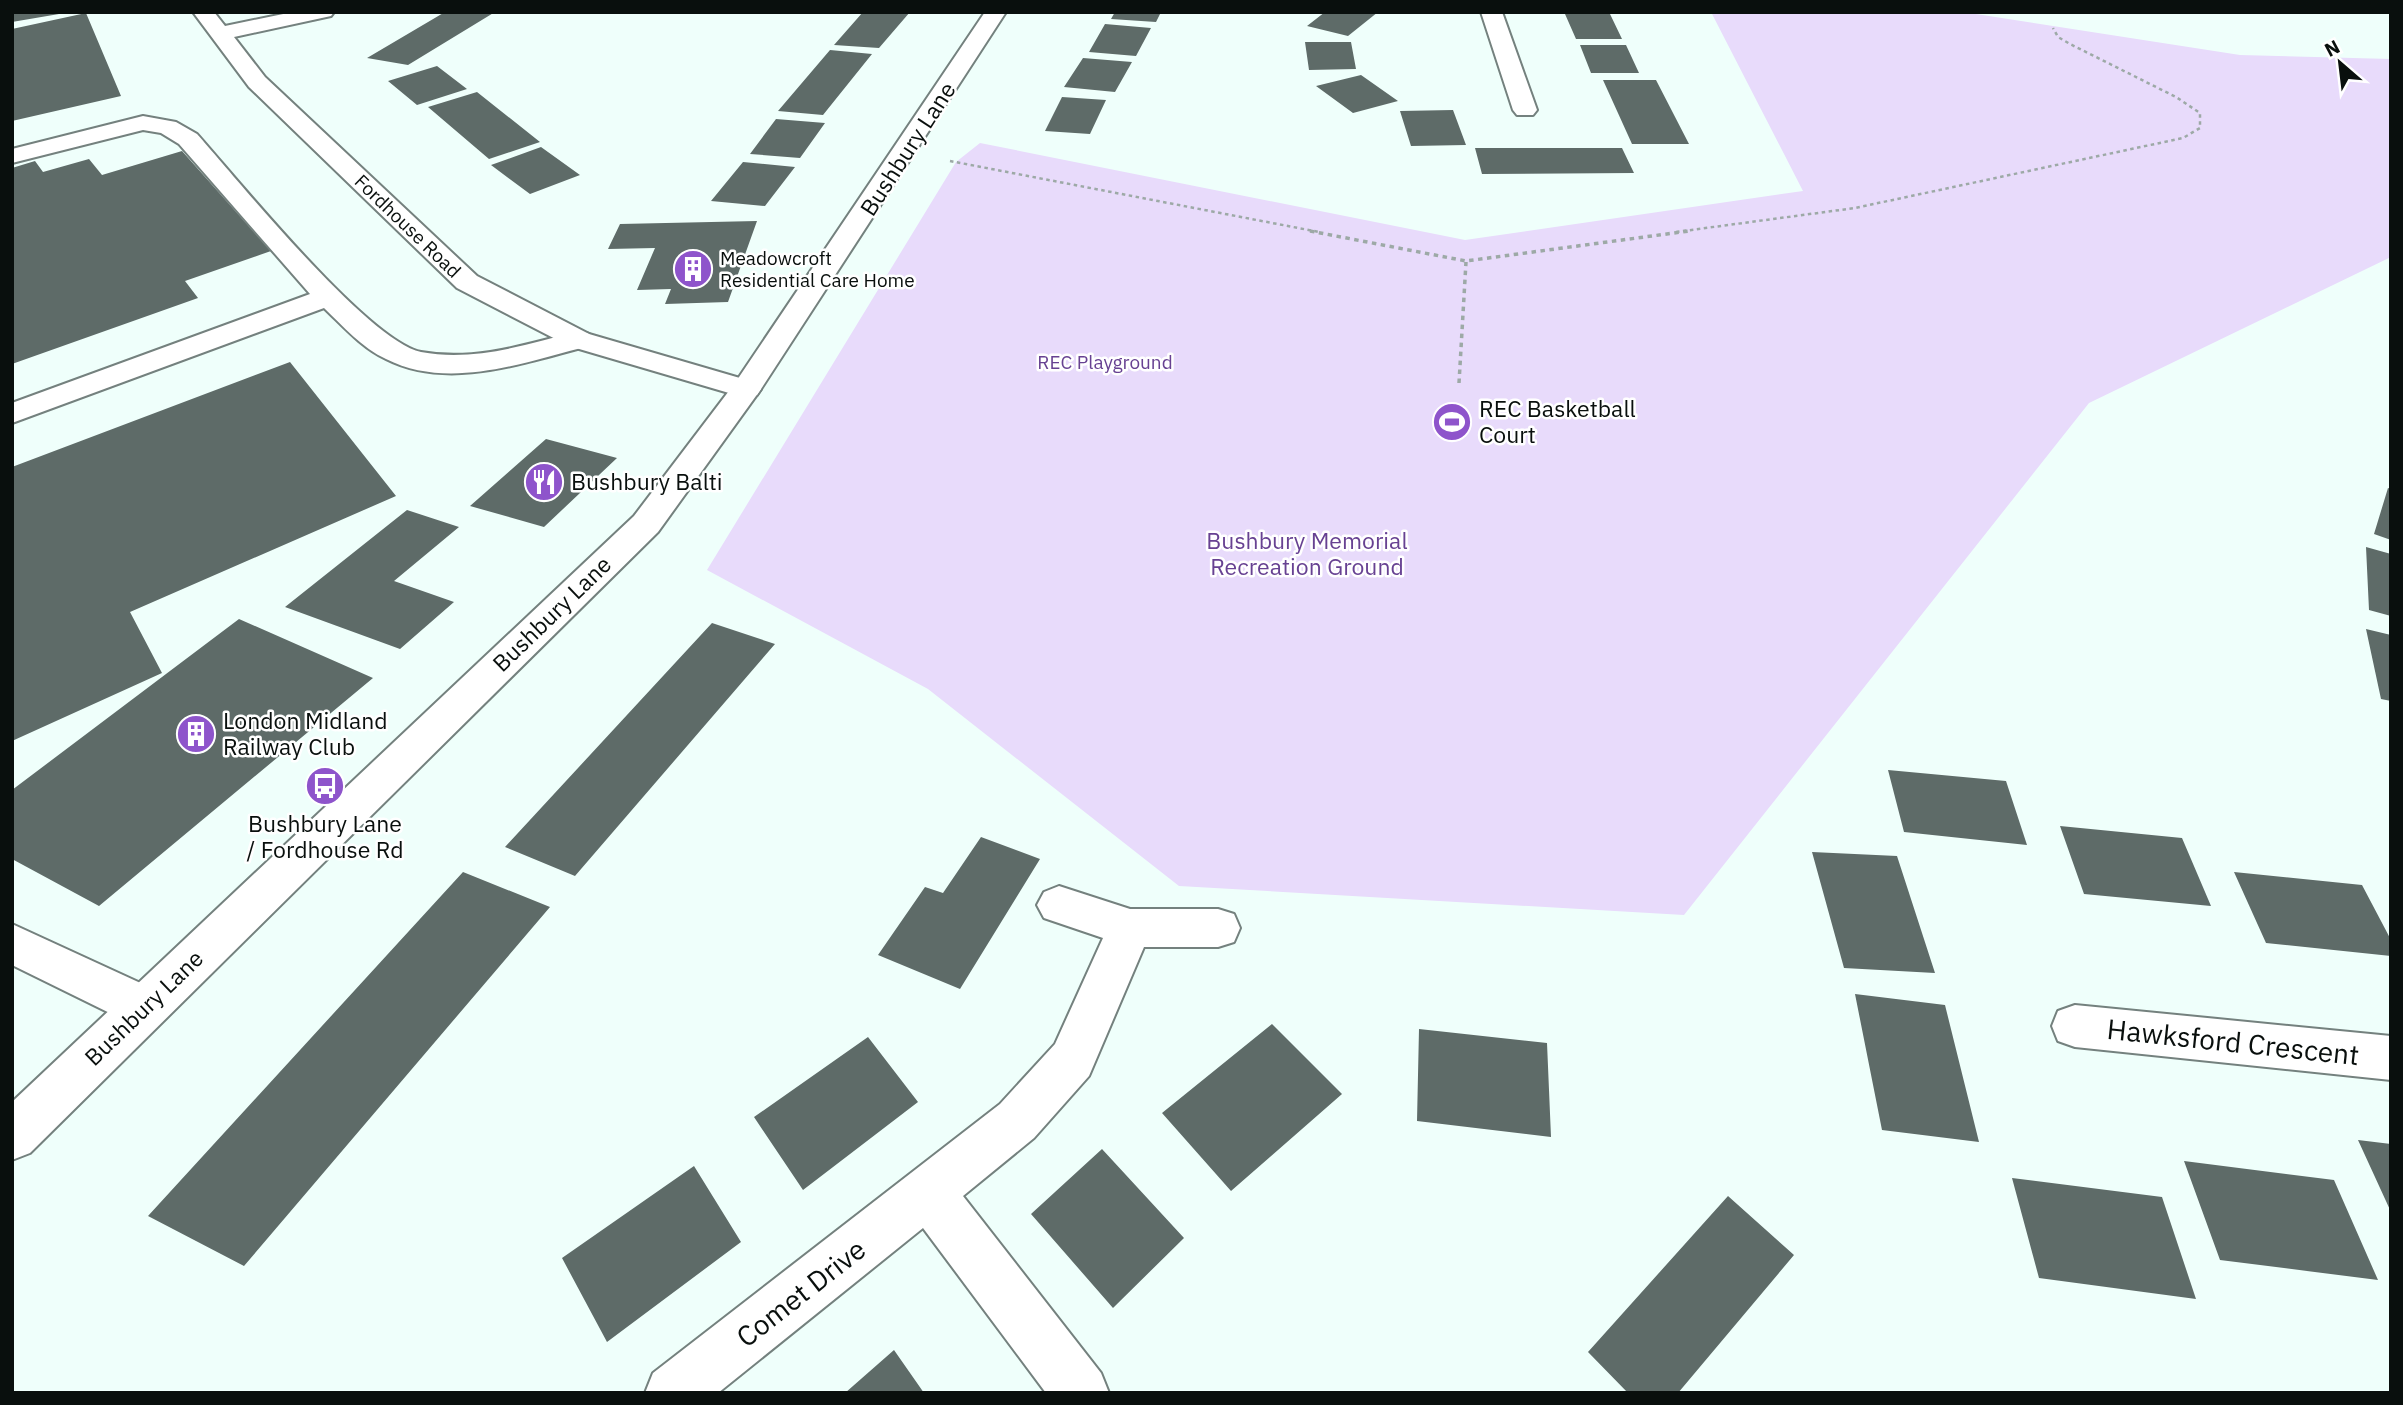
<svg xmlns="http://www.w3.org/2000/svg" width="2403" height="1405" viewBox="0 0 2403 1405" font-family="'IBM Plex Sans',sans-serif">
<rect width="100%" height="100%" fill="#effffb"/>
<path fill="#e8dbfb" d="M1711,12H1963L2240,55L2391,59V257L2089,403L1684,915L1179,886L928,689L707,570L956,162L980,143L1465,240L1803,191Z"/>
<path fill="#5e6b68" d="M12,12H59V14L12,22Z
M445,12H495L408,65L367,58Z
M863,12H910L879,48L834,45Z
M1115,12H1161L1156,22L1111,19Z
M1325,12H1378L1348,36L1307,26Z
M86,13L121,96L12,121V29Z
M1565,14H1610L1622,39H1576Z
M1105,24L1151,28L1136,56L1089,52Z
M1305,42H1351L1356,69L1309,70Z
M1580,45H1626L1639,73H1591Z
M830,50L872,54L823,115L778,111Z
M1083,58L1132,62L1115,92L1064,87Z
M437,66L467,89L417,105L388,81Z
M1361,75L1398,101L1353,113L1316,86Z
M1603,80H1656L1689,144H1632Z
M477,92L540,142L489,159L428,107Z
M1062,97L1106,100L1090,134L1045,131Z
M1453,110L1466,145L1411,146L1400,111Z
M776,119L825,123L800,158L750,154Z
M541,147L580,175L530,194L491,165Z
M1475,148H1622L1634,173L1482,174Z
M182,151L271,251L185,281L198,298L12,364V168L35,161L43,172L89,159L102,175Z
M743,162L795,167L765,206L711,201Z
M757,221L728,302L665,304L671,289L637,290L655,248L608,249L620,224Z
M290,362L396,496L130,612L162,673L12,741V467Z
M546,439L617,458L544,527L470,506Z
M2388,488L2391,489V540L2374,534Z
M407,510L459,527L394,581L454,602L400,649L285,607Z
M2366,547L2391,554V616L2369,610Z
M239,619L373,678L99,906L12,859V790Z
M712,623L775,644L575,876L505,847Z
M2366,629L2391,635V701L2381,699Z
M1888,770L2006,781L2027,845L1904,832Z
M2060,826L2182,838L2211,906L2084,894Z
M981,837L1040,859L960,989L878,955L925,887L943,893Z
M1812,852L1897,856L1935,973L1844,968Z
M463,872L550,907L244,1266L148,1216Z
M2234,872L2362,885L2391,940V956L2266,943Z
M1855,994L1945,1005L1979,1142L1882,1130Z
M1272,1024L1342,1094L1231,1191L1162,1113Z
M1419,1029L1547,1043L1551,1137L1417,1121Z
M868,1037L918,1102L803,1190L754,1117Z
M2358,1140L2391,1144V1212Z
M1102,1149L1184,1238L1113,1308L1031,1214Z
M2184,1161L2334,1180L2378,1280L2220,1260Z
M694,1166L741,1242L607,1342L562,1258Z
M2012,1178L2162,1197L2196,1299L2039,1278Z
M1728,1196L1794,1255L1678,1393H1628L1588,1352Z
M894,1350L924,1393H845Z"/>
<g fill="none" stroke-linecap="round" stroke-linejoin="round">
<g stroke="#74817e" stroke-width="4">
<path id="service" d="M143,116L176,122L197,134C238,180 368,341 421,352C475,362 528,344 579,331L589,334L594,340L589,346C525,362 449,391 386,359C362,348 343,326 324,308L12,423V403L310,294L179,144L161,133L143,130L12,163V149Z
M12,924L160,992L167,1007L160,1022L144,1028L128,1022L12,965Z"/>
</g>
<g stroke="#74817e" stroke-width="4">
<path id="minor" d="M193,12H214L225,26L293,12H334L331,16L234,37L265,77L477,276L589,334L757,383L761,389L757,395L746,398L569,346L457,288L249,87Z
M1481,12H1502L1537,110L1533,115H1517L1513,110Z
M1059,886L1130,909H1218L1234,914L1240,928L1234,942L1218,947H1144L1089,1076L1034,1138L963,1196L1101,1373L1109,1393H1046L923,1228L718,1393H645L653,1373L1000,1104L1055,1044L1103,938L1044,918L1037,905L1044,892Z
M2075,1005L2391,1036V1080L2075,1047L2058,1041L2052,1026L2058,1011Z"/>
</g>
<g stroke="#74817e" stroke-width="4">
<path id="tertiary" d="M985,12H1006L761,389L658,532L30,1153L12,1160V1102L634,516L735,383Z"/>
</g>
<path stroke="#9da9a6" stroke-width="2.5" stroke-dasharray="3.5 3.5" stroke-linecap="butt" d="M950,161L1319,232
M1676,232L1855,208L2183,138L2200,128V113L2176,97L2070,44L2058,37L2053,28"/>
<path stroke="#9da9a6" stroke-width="3.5" stroke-dasharray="4.5 4.5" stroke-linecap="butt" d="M1310,231L1466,261L1689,231
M1459,383L1466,262"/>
<use href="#service" fill="#fff" fill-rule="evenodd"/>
<use href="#minor" fill="#fff" fill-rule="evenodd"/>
<use href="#tertiary" fill="#fff" fill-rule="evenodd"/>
</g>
<defs>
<g id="building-disc" transform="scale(2.0125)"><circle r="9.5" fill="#8e54cb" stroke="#fff"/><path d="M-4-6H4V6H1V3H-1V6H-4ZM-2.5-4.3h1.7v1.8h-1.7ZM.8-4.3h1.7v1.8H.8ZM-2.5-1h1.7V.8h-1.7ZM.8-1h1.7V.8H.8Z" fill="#fff"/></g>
<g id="stadium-disc" transform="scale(2.0125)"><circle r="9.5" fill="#8e54cb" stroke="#fff"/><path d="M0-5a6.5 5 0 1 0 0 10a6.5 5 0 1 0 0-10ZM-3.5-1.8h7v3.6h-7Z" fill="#fff"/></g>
<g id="restaurant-disc" transform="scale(2.0125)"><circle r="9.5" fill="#8e54cb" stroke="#fff"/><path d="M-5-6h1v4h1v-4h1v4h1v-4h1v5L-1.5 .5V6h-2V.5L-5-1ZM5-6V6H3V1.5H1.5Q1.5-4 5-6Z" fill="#fff"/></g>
<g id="bus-disc" transform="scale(2.0125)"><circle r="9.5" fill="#8e54cb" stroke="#fff"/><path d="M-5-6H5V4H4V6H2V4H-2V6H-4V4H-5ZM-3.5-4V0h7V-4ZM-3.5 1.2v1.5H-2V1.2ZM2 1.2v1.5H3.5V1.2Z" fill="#fff"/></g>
</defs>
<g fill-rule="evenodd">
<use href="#building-disc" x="693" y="269"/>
<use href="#stadium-disc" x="1452" y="422"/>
<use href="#restaurant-disc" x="544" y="482"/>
<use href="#building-disc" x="196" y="734"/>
<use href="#bus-disc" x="325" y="786"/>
</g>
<g text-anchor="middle" stroke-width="5" stroke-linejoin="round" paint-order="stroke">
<g font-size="19" fill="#090f0d" stroke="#fff">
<text transform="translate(408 226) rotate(44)" y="7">Fordhouse Road</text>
</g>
<g font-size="19" fill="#090f0d" stroke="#fff" text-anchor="start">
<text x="720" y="265">Meadowcroft<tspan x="720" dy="22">Residential Care Home</tspan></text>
</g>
<g font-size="19" fill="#674192" stroke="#fff">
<text x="1105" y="369">REC Playground</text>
</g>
<g font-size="23" fill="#090f0d" stroke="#fff">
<text transform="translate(908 149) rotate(-57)" y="8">Bushbury Lane</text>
<text transform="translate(552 614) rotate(-44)" y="8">Bushbury Lane</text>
<text transform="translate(144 1008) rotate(-44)" y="8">Bushbury Lane</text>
</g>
<g font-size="23" fill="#090f0d" stroke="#fff" text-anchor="start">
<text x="1479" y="417">REC Basketball<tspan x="1479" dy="26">Court</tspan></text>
<text x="571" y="490">Bushbury Balti</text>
<text x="223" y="729">London Midland<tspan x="223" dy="26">Railway Club</tspan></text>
<text x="325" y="832" text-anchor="middle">Bushbury Lane<tspan x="325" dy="26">/ Fordhouse Rd</tspan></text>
</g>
<g font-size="23" fill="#674192" stroke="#fff">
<text x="1307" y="549">Bushbury Memorial<tspan x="1307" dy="26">Recreation Ground</tspan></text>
</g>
<g font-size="28" fill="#090f0d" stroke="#fff">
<text transform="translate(2233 1042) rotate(6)" y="10">Hawksford Crescent</text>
<text transform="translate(801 1293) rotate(-38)" y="10">Comet Drive</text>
</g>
</g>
<rect width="2403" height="1405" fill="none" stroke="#090f0d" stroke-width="28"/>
<g transform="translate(2340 63) rotate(332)" stroke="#ffffff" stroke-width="5" paint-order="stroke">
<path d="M0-5L12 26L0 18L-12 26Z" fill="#090f0d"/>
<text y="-10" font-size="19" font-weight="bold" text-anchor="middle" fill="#090f0d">N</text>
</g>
</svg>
